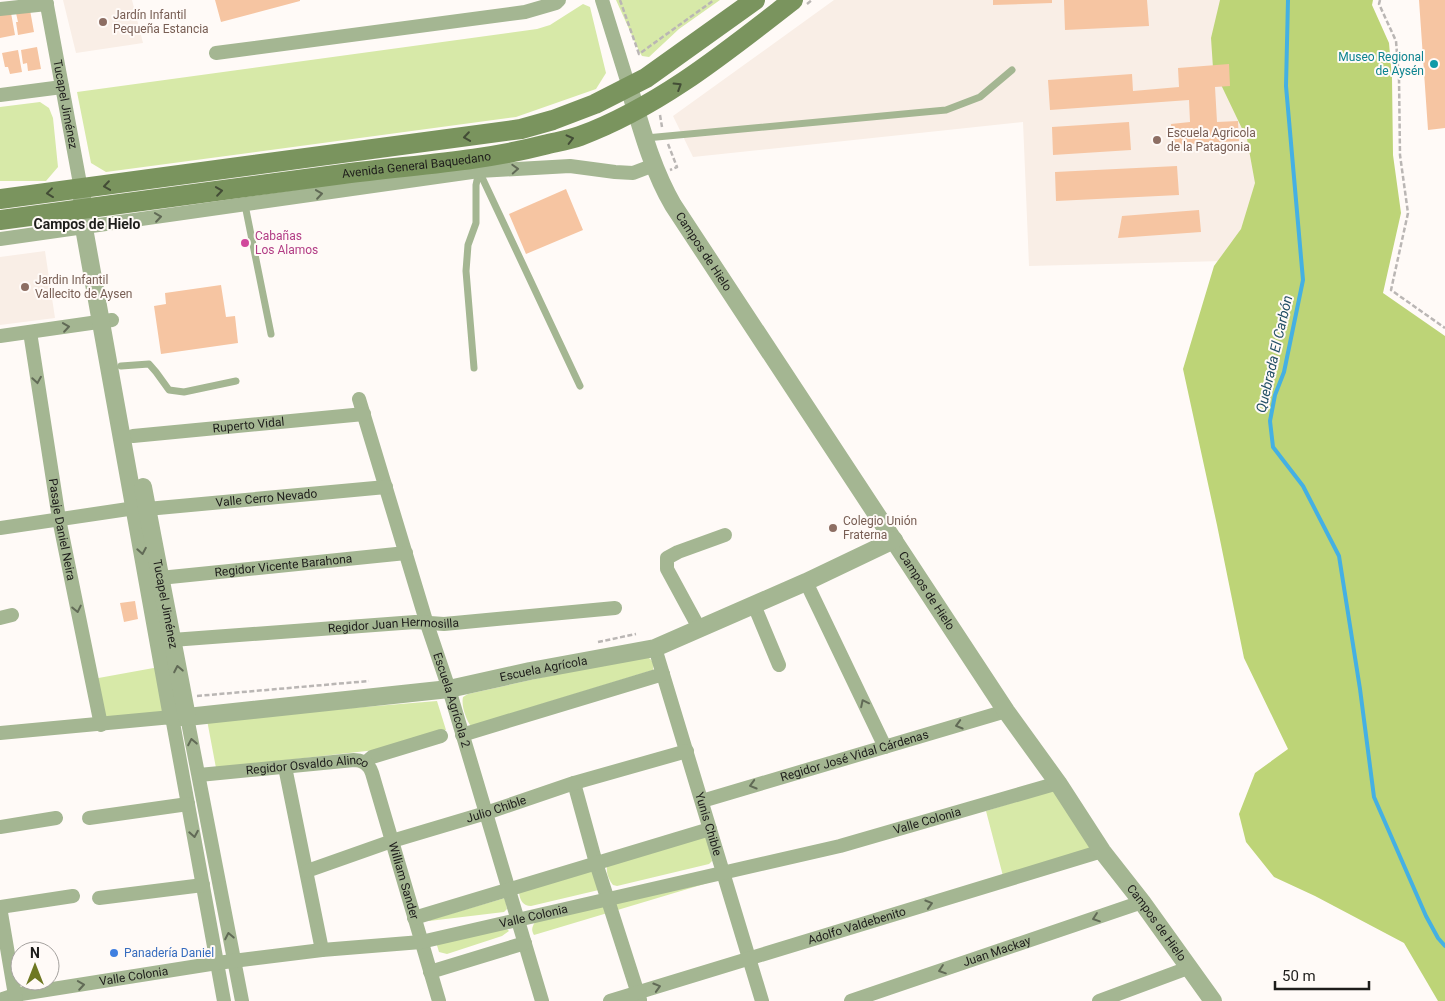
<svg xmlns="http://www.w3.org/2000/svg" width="1445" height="1001" viewBox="0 0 1445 1001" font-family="Roboto,sans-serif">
<rect width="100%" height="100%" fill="#fffaf7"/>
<path fill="#f9eee6" d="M63,0H132L143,43L76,53Z
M834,0H1279L1300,259L1029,266L1023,122L693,157L673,116Z
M45,251L55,318L0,325V257Z"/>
<path fill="#d7e9a8" d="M616,0H720L679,29L649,57L642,56L639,51Z
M583,4L590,7L606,73L596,89L516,117L106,172L91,163L77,92L537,29L550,25Z
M40,102L49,108L53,118L58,167L46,181H0V107Z
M643,655C651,658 655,662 653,670L471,726C466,720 461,705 463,697L468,694Z
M159,667L168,713L103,721L93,679Z
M437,701L446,730L384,749L216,768L207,720Z
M1057,789L1096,849L1003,876L986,811Z
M706,836L712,861L709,864L617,886L613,885C609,880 606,873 607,866Z
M593,866L603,889L531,906C523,906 520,900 519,893Z
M711,882L534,935C531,930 532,927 535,922Z
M505,898L507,909L504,912L429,921V920Z
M507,929L509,931L502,936L447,954L439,952L436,942Z"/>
<path fill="#bdd477" d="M1220,0H1373L1372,5L1389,43L1392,78L1393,155L1401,213L1383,293L1445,336V1001H1438L1404,943L1315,896L1274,877L1246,842L1239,814L1255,773L1288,749L1244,658L1217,525L1183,369L1214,266L1241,229L1255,183L1247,139L1213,68L1211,38Z"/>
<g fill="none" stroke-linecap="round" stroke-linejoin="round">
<path stroke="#44b0e3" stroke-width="4" d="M1288,0L1286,86L1303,280L1284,372L1275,395L1270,421L1273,447L1303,486L1339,556L1360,689L1374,797L1426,916L1438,938L1445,946"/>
</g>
<path fill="#f6c5a2" d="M215,0H300V1L221,22Z
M993,0H1052V3L993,5Z
M1064,0H1147L1149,26L1065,30Z
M1419,0H1445V128L1428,130Z
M30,10L34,32L18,35L16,22H18L16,13Z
M11,13L15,35L0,38V15Z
M37,47L41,69L28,71L27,63L23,64L21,50Z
M18,50L22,72L10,74L8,67H5L2,53Z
M1229,64L1230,86L1215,87L1217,122L1238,121L1239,141L1173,145L1171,124L1190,122L1189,100L1050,110L1048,80L1132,74L1133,91L1179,87L1178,68Z
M1129,122L1131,150L1053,155L1052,127Z
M1177,166L1179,195L1056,201L1055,172Z
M566,189L583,230L526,254L509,214Z
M1199,210L1201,232L1118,238L1122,216Z
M221,285L226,317L235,316L238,343L161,354L154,306L166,304L165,293Z
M135,601L138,619L124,622L120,603Z"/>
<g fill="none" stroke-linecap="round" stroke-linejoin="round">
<path stroke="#bab6b4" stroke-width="2.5" stroke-dasharray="5 2.5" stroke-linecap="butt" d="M620,0L639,54L714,0
M1380,0L1379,4L1396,41L1399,78L1400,155L1408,213L1391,290L1445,328
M807,4L812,0
M660,115L662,127
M668,144L677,167L670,170
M598,642L636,634
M197,696L369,681"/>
<path stroke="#a4b692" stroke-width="7" d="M646,138L946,110L980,97L1012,70
M479,171L580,386
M245,205L271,334
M121,366L149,364L156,372L169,390L184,392L236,381
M474,368L466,271L468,245L476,223V185L479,171"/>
<g stroke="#a4b692" stroke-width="14">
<path id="s1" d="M46,0L81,189"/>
<path d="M602,0L629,87"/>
<path d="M0,9L47,4"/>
<path d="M216,53L525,12L556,3L559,0"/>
<path d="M0,95L62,87"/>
<path d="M0,239L479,171L570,166L615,172L633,173L654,165"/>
<path id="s2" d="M30,332L59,519L101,725"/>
<path d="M0,336L112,320"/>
<path id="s3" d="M359,399L427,624L449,689L542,1001"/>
<path id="s4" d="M133,436L364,414"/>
<path id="s5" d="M147,509L386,487"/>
<path d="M0,528L135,508"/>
<path id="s6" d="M160,578L406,553"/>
<path d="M806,582L885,747"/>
<path d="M754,605L779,665"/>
<path d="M0,618L12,615"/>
<path d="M699,628L667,569V558L678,552L725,535"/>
<path id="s7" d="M172,640L415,622L444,624L615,608"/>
<path id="s8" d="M655,648L762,1001"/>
<path d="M187,717L242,1001"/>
<path d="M0,733L172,717L224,1001"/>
<path d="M462,735L663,674"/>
<path d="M365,763L372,757L441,736"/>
<path d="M285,767L322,950"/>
<path id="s9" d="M199,775L354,760C363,760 369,764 372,773L439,1001"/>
<path d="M574,783L596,863L640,1000"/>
<path id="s10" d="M702,801L1006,711"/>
<path d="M89,818L188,804"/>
<path d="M0,827L56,818"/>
<path id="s11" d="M307,871L392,841L486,813L574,783L687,751"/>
<path d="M99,898L203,885"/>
<path d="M414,918L710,829"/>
<path d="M430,972L525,943"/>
<path id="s12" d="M0,1000L15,995L217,963L322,950L421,942L840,846L1058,783"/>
<path d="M16,1001L0,907L73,896"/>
<path id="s13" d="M610,1001L1102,851"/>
<path id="s14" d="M851,1001L1142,902"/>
<path d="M1099,1001L1188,968"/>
</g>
<g stroke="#a4b692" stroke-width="18">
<path id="s15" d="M629,87C641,127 652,169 673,205L1006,711L1058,783L1102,851L1142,902L1213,1001"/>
<path id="s16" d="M82,196L84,228L172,717H187L449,689L530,671L655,648L806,582L894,540"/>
<path id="s17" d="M143,487L187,717"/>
</g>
<g stroke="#7a945e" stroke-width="20">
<path d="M0,199L521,129L553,120L595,104L646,78L755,0"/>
<path id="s18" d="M0,220C114,205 229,189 343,174C410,165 478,162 544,145C556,142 569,140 580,136C660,106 726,52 793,0"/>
</g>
</g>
<defs><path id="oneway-chevron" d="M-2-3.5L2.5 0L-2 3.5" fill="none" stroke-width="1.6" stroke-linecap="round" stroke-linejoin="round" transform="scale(1.25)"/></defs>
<g stroke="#434d36">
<use href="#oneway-chevron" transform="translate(678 86) rotate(-32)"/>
<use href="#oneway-chevron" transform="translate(467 137) rotate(172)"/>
<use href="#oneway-chevron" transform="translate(570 139) rotate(-14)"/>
<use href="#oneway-chevron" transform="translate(107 186) rotate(172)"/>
<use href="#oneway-chevron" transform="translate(219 191) rotate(-8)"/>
<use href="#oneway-chevron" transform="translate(50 193) rotate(173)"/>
</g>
<g stroke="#616a56">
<use href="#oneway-chevron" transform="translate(515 169) rotate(-3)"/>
<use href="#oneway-chevron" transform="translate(319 194) rotate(-8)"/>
<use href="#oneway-chevron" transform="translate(158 217) rotate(-8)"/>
<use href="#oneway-chevron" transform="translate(66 327) rotate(-8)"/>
<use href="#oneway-chevron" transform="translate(37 380) rotate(81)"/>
<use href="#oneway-chevron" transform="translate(142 551) rotate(80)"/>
<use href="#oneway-chevron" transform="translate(77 609) rotate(78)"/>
<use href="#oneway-chevron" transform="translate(178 669) rotate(-101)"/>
<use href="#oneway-chevron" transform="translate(864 703) rotate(-116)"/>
<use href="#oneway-chevron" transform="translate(959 725) rotate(164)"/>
<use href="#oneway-chevron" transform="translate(192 742) rotate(-101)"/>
<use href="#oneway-chevron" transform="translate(753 785) rotate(164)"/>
<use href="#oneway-chevron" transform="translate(194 834) rotate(80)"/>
<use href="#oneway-chevron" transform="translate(929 904) rotate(-17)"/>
<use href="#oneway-chevron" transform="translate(1096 918) rotate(161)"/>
<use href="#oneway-chevron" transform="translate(229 936) rotate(-101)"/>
<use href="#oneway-chevron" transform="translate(942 970) rotate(161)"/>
<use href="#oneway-chevron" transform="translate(81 985) rotate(-9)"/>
<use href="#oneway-chevron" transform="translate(657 987) rotate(-17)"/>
</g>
<g fill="#8d6e63" stroke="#fffaf7" stroke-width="2">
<circle cx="103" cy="22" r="5"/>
<circle cx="1157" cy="140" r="5"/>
<circle cx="25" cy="287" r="5"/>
<circle cx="833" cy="528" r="5"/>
</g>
<circle fill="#0f9aa8" stroke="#fffaf7" stroke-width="2" cx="1434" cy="64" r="5"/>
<circle fill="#d1479c" stroke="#fffaf7" stroke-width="2" cx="245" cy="243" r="5"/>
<circle fill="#3f7fe0" stroke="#fffaf7" stroke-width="2" cx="114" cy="953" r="5"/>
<g text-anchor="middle" stroke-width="4" stroke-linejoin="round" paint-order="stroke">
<g font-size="12" fill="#785e54" stroke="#fffaf7" text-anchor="start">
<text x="113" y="19">Jardín Infantil<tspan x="113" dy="14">Pequeña Estancia</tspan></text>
<text x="1167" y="137">Escuela Agricola<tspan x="1167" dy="14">de la Patagonia</tspan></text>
<text x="35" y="284">Jardin Infantil<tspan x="35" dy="14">Vallecito de Aysen</tspan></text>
<text x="843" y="525">Colegio Unión<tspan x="843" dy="14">Fraterna</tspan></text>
</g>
<g font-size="12" fill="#0d838f" stroke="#fffaf7" text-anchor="end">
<text x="1424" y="61">Museo Regional<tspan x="1424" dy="14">de Aysén</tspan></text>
</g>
<g font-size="12" fill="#1e1d1b" stroke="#fffaf7">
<text dy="4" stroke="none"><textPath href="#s1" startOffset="106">Tucapel Jiménez</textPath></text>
<text dy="4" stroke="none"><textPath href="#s18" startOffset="420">Avenida General Baquedano</textPath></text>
<text dy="4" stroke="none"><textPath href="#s15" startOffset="182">Campos de Hielo</textPath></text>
<text dy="4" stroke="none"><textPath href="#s4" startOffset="116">Ruperto Vidal</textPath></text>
<text dy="4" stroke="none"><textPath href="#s5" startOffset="120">Valle Cerro Nevado</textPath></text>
<text dy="4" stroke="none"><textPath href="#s2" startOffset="200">Pasaje Daniel Neira</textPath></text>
<text dy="4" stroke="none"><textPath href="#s6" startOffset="124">Regidor Vicente Barahona</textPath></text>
<text dy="4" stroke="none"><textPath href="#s15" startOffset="588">Campos de Hielo</textPath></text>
<text dy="4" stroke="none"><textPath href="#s17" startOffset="119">Tucapel Jiménez</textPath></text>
<text dy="4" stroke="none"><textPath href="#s7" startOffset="222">Regidor Juan Hermosilla</textPath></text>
<text dy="4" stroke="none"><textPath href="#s16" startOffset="904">Escuela Agrícola</textPath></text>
<text dy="4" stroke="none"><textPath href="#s3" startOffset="315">Escuela Agrícola 2</textPath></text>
<text dy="4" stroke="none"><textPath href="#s10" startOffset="159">Regidor José Vidal Cárdenas</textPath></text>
<text dy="4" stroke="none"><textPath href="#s9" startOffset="109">Regidor Osvaldo Alinco</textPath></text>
<text dy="4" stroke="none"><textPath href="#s11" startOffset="199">Julio Chible</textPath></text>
<text dy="4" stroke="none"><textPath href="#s12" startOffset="946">Valle Colonia</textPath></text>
<text dy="4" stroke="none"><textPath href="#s8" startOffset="184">Yunis Chible</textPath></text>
<text dy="4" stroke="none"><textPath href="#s9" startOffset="292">William Sander</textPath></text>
<text dy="4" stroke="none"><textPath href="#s12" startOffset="541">Valle Colonia</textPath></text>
<text dy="4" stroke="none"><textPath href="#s15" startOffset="992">Campos de Hielo</textPath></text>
<text dy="4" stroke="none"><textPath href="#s13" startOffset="258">Adolfo Valdebenito</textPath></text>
<text dy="4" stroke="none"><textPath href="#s14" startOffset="154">Juan Mackay</textPath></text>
<text dy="4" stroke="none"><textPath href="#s12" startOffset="136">Valle Colonia</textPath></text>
</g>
<g font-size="12" fill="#b23c85" stroke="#fffaf7" text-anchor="start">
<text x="255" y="240">Cabañas<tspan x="255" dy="14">Los Alamos</tspan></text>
</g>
<g font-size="12" fill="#366cbe" stroke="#fffaf7" text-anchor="start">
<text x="124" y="957">Panadería Daniel</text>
</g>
<g font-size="14" font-weight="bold" fill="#1e1d1b" stroke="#fffaf7">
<text x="87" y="229">Campos de Hielo</text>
</g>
<g font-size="14" font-style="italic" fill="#245066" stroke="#fffaf7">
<text transform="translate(1274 354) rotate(-77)" y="5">Quebrada El Carbón</text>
</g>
</g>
<g transform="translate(35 966)"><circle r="24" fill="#fffaf7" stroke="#a5a29f"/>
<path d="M0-4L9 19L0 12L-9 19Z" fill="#6e7823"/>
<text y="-8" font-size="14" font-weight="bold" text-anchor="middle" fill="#1e1d1b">N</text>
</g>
<path d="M1275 981v8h94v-8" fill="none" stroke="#1e1d1b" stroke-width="2.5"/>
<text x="1282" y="981" font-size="15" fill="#1e1d1b" stroke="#fffaf7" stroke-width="4" paint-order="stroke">50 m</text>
</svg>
